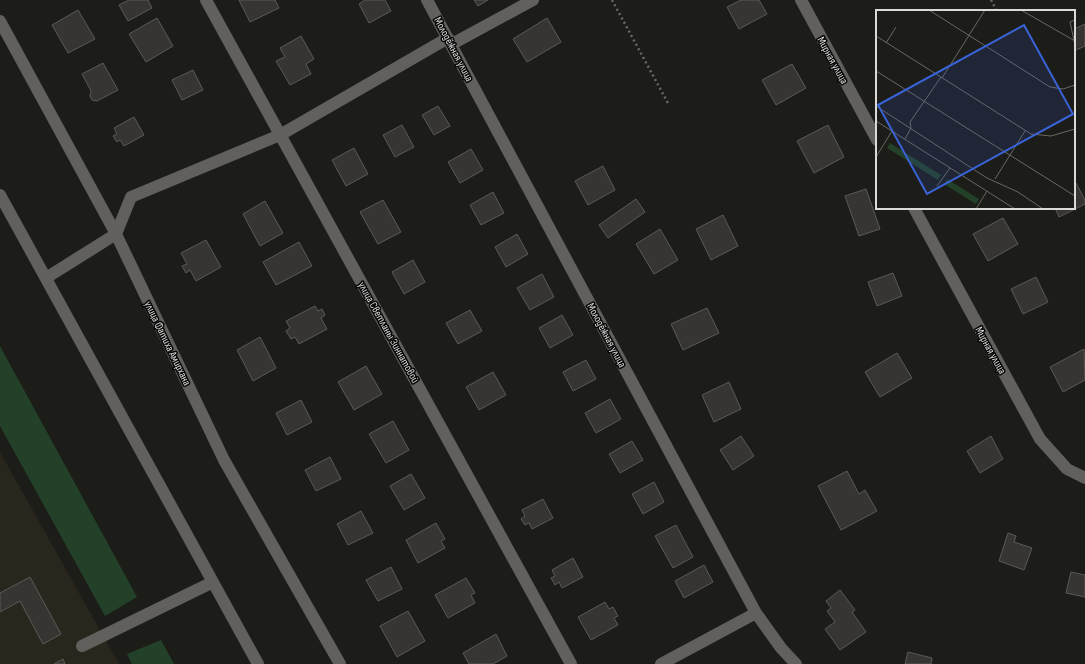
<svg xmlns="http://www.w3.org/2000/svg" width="1085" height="664" viewBox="0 0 1085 664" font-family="'Sofia Sans Condensed',sans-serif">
<rect width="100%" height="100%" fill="#1c1c19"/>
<path fill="#29261e" d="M0,452L119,664H0Z"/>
<path fill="#224128" d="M0,346L137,597L105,616L0,426Z
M161,640L174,664H132L127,654Z"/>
<path fill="#363532" stroke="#5b5a57" d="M129,0H148L152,8L128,21L119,5Z
M239,0H275L279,8L250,22Z
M365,0H385L391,11L369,23L359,4Z
M474,0H488L478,6Z
M741,0H759L767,14L739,29L727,7Z
M78,10L95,39L68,53L52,25Z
M157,18L173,46L146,62L129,34Z
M547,18L561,42L527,62L513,39Z
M1085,24V46L1074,51V29Z
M301,36L314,59L306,64L311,74L290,85L276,61L285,57L280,48Z
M103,63L118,90L97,101L92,100L90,96L91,91L82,74Z
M792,64L806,88L776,105L762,80Z
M193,70L203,90L182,100L172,80Z
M438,106L450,126L434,135L422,115Z
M134,117L144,135L124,146L120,140L117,142L113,136L117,134L114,128Z
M402,125L414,147L395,157L383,135Z
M828,125L844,157L814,173L797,141Z
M354,148L368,174L346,186L332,160Z
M471,149L483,170L460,183L448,162Z
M603,166L615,190L588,205L575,181Z
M1076,183L1085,200V204L1059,217L1055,208H1074V185Z
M866,189L880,229L859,236L845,196Z
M493,192L504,213L481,225L470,205Z
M636,199L645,212L608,238L599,225Z
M383,200L401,232L378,244L360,212Z
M265,201L283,233L260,246L243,214Z
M723,215L738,246L711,260L696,229Z
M1003,218L1018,244L988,261L973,234Z
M660,229L678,260L654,274L636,244Z
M517,234L528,254L506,267L495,247Z
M206,240L221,267L196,281L190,270L186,273L182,266L187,264L181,253Z
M299,242L312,266L276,285L263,262Z
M413,260L425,282L404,294L392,272Z
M893,273L902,296L877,306L868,282Z
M542,274L554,297L530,310L517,288Z
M1036,277L1048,302L1023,314L1011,289Z
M315,306L318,311L322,309L325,315L321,318L327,329L299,344L295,337L291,339L286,331L290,328L286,321Z
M707,308L719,333L683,350L671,324Z
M470,310L482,331L458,344L446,323Z
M562,315L573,335L550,348L539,328Z
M260,337L276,368L253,381L237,350Z
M1084,349L1085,380L1063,392L1050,367Z
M897,353L912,378L880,397L865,372Z
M586,360L596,379L573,391L563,372Z
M366,366L382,394L354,410L338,382Z
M493,372L506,395L479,410L466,387Z
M729,382L741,409L714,422L702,395Z
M610,399L621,419L596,433L585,413Z
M301,400L312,422L287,435L276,413Z
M393,421L409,450L386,463L369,434Z
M741,436L754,456L733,470L720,450Z
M991,436L1003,459L980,473L967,451Z
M632,441L643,460L620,473L609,454Z
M330,457L341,479L316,491L305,470Z
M847,471L859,494L865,490L877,511L841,530L818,486Z
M411,474L425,498L404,510L390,486Z
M654,482L664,502L643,514L632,494Z
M543,499L553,518L532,529L529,523L525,525L521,519L525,516L522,510Z
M361,511L373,533L348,545L337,524Z
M436,523L445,539L441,541L445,548L418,563L406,540Z
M676,525L693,557L673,568L655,536Z
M1008,533L1016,536L1014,542L1032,548L1024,570L999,561Z
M573,558L583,577L562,588L559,582L555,585L551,578L555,576L552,570Z
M704,565L713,582L684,598L675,581Z
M391,567L402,589L378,601L366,580Z
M1071,572L1085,575V597L1066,593Z
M30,577L61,634L43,644L20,601L0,612V593Z
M466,578L475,593L471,595L475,603L448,618L435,595Z
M840,590L855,610L852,612L866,632L840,650L825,629L835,622L827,611L831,608L826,601Z
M605,602L609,609L613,607L618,616L614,618L618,625L591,640L578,617Z
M408,611L425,641L397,657L380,626Z
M496,634L507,656L493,664H469L463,653Z
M908,652L932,658L931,664H905Z
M63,659L65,664H54Z"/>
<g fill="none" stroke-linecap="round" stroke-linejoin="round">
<path stroke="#696966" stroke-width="2.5" stroke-dasharray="2 3" stroke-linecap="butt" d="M612,0L669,105
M991,0L997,11"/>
<path stroke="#61605d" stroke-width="12" d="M206,0L571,664
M427,0L756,613L781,648L796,664
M801,0L877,140
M0,21L116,234L224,460L340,664
M452,44L533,0
M0,195L258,664
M914,208L1040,439L1067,469L1085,478
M46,278L116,234L131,197L280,135L448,38
M82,646L213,582
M661,664L756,613"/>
</g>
<g text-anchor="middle" stroke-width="3" stroke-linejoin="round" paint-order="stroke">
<g font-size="11" fill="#dbdad8" stroke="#070606">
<text transform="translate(454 49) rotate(62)" y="4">Молодёжная улица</text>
<text transform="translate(833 60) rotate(61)" y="4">Мирная улица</text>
<text transform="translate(389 332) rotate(61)" y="4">улица Светланы Зиннатовой</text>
<text transform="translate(607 335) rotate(62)" y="4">Молодёжная улица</text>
<text transform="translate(168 343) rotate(64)" y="4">улица Фатиха Амирхана</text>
<text transform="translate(991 350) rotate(61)" y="4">Мирная улица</text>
</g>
</g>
<g transform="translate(876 10)">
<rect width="199" height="199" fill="#1c1c19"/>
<path d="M14,133L65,165L62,170L11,138ZM71,169L103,189L100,194L68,174Z" fill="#224128"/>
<path fill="none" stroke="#686865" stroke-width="1" d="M53,0L174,77L187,79L199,75M145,0L199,31M199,10L194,12L199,35M0,26L155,124L175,126L199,119M10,33L20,17M0,61L199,186M66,68L109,0M0,96L111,168L142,182L167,199M0,111L139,199M29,129L35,118L34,112L65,67M0,147L16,121M119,169L149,121M61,176L74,158M100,199L111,181"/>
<path fill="#3a63d8" fill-opacity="0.15" stroke="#3a63d8" stroke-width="2" d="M148,15L197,104L51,184L2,95Z"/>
<rect width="199" height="199" fill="none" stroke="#dbdad8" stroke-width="2"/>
</g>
</svg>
